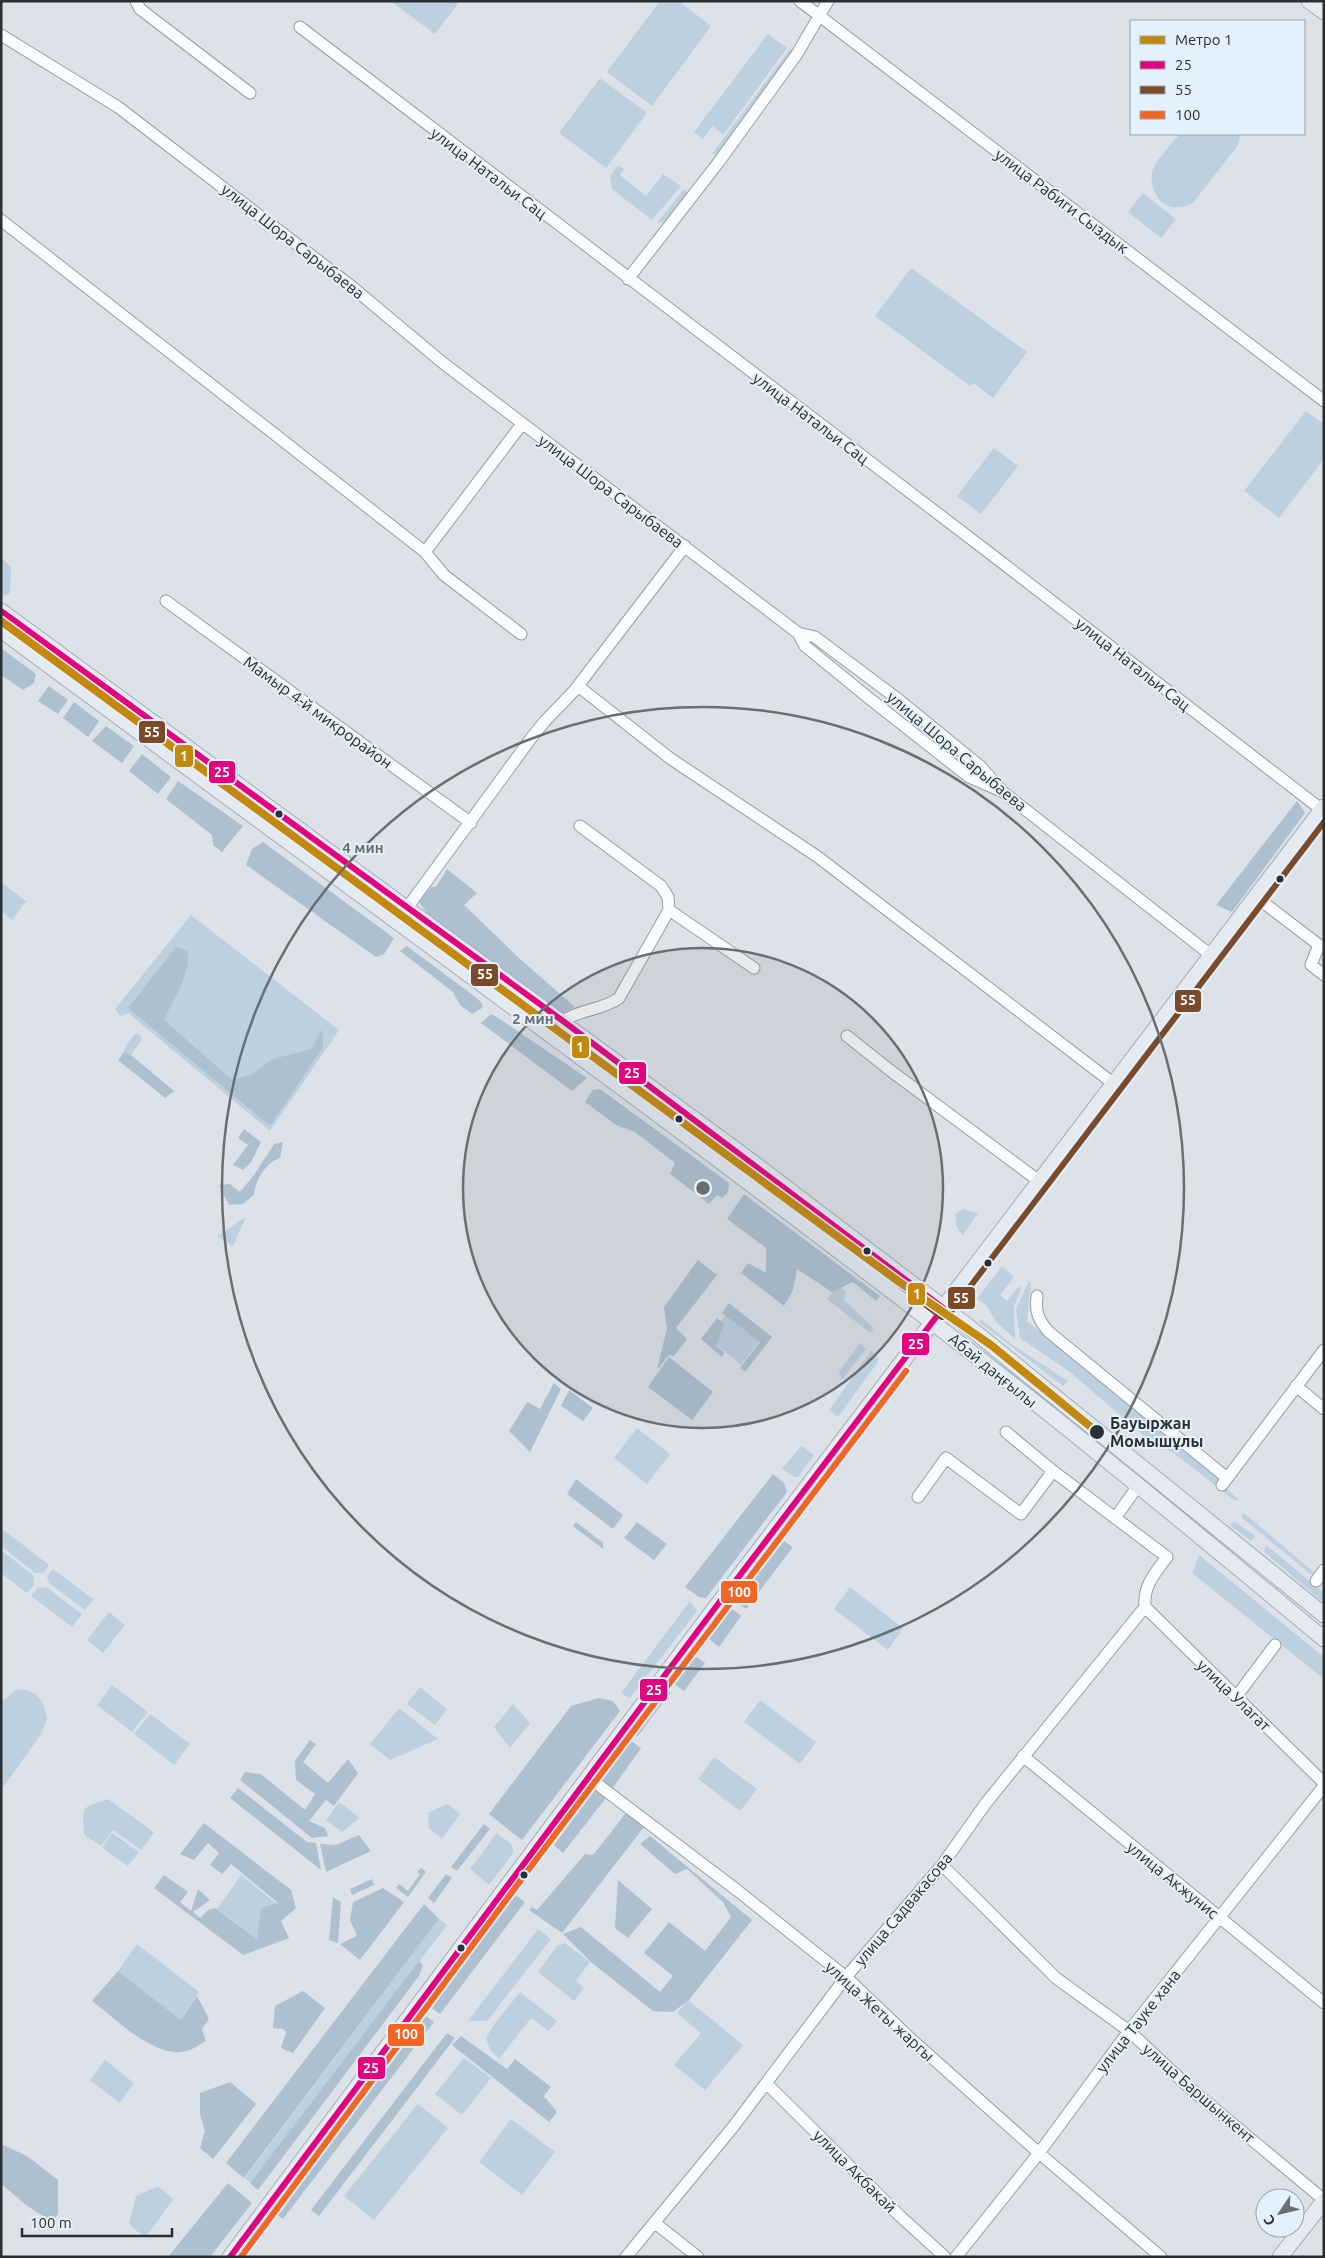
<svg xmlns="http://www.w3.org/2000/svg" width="1325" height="2258" viewBox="0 0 1325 2258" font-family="Ubuntu,sans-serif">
<rect width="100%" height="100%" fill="#dce2e8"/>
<path fill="#bdd0e0" d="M394,1H460L435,34L393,3Z
M660,1H679L711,26L652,106L607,72Z
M768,34L787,48L723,135L713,126L703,139L694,132Z
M790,49L795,52L720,155L712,154Z
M600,78L647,113L606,168L559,133Z
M1180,134L1240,135L1238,145L1193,203C1186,206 1180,208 1173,207C1157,205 1148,184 1153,169C1157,159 1172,143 1180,134Z
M618,165L624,169L620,175L646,196L663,174L681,186L652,220L612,189L610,176Z
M684,189L688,194L669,222L657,223Z
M1143,193L1176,219L1161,238L1128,212Z
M911,268L1027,352L993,398L973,383L970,386L875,316Z
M1306,411L1324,424V459L1279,518L1244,491Z
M994,448L1018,466L981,514L957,496Z
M1,557L11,567L10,593L5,595L1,593Z
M1,882L26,901L12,920L1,911Z
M191,915L339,1030L270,1131L128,1013L121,1016L115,1009Z
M136,1033L141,1035V1041L131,1055L124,1052L126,1045Z
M963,1209L978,1213L963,1235C956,1229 955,1222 956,1213Z
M246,1217L233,1246L217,1236Z
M1002,1266L1014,1277L1000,1295L1007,1301L1019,1286L1021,1289L1014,1307L1015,1339L996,1322L986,1305L977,1299Z
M1029,1281L1031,1282L1027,1321L1223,1483L1222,1485L1239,1500H1234L1175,1454L1149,1440L1070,1372L1020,1338L1016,1309Z
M838,1285L846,1291L844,1300L874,1328L870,1333L827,1299Z
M730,1309L764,1335L741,1365L708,1338Z
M981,1319L1011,1344L1068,1381L1063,1386L979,1322Z
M860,1343L866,1349L842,1380L839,1372Z
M871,1351L878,1357V1362L838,1417L829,1410Z
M637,1428L670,1454L647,1484L614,1458Z
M801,1446L814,1455L798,1477H794L782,1469Z
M1244,1513L1316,1574L1314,1577L1241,1517Z
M1234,1521L1255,1536L1251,1541L1230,1525Z
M1,1528L49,1565L43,1573H35L1,1546Z
M1266,1545L1324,1593V1603L1264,1552Z
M1,1550L33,1575L34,1585L27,1593L1,1573Z
M1199,1555L1324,1657V1679L1192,1573Z
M53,1569L93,1599L85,1610L49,1583L47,1576Z
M46,1587L82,1614L72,1627L31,1596L38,1588Z
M850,1587L903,1628L888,1650L834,1609Z
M690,1601L697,1611L630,1698L621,1693Z
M109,1612L125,1625L103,1653L87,1640Z
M112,1685L148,1712L132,1732L97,1705Z
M420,1687L447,1709L435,1725L407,1704Z
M24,1689C40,1694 45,1703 47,1719L41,1734L1,1790V1702L16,1690Z
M760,1700L816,1742L800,1764L744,1722Z
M513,1704L530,1723L510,1748L494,1727Z
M399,1708L438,1739L390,1760L370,1744Z
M150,1714L190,1744L174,1765L134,1734Z
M714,1757L757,1789L740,1811L698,1779Z
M108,1799L154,1832L141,1850L113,1830L101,1846L84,1835C82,1806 80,1808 108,1799Z
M339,1802L360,1818L342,1832L326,1820Z
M448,1804L460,1814L442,1839L429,1828L428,1813Z
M112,1833L139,1852L128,1866L102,1848Z
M497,1833L510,1843L514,1852L489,1885L470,1869Z
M241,1875L282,1908L257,1939L217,1909Z
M439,1919L447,1925L250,2183L245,2178Z
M538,1929L551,1939L487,2021H468Z
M565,1943L590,1962L576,1981L584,1988L574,2001L538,1972L557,1946Z
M137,1944L199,1992L181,2020L118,1971Z
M520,1992L557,2021L549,2031L531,2018L499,2059L491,2051L486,2039L491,2029Z
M688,2000L743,2045L705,2090L674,2065L701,2033L677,2013Z
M464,2058L491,2078L462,2115L435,2094Z
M105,2060L134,2083L119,2103L90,2080Z
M418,2104L448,2128L374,2220L344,2196Z
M511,2119L555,2152L522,2195L479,2162Z
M158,2186L173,2199L145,2238L129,2224L136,2196Z"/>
<path fill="#acc0d0" d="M1,648L36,674L34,683L23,690L1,675Z
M49,686L68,700L58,714L38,701Z
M74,702L99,721L88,737L63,718Z
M106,726L134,746L122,763L92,741Z
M142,754L171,777L158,794L129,771Z
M178,781L243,826L222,852L213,845L212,835L166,799Z
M1297,801L1305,813L1232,912L1216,905Z
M263,842L394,938L384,954L376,957L246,865L252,849Z
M447,869L477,893L464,905L520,959L575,1007L559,1015L434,923L419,902L431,887H436Z
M407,946L478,999L482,1004V1008L472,1014L460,1005L453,992L400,951Z
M176,947L187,951C194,967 171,1004 164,1020L232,1080L250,1075L273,1059L311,1049L322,1029L323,1047L270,1126L128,1008Z
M491,1014L500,1019L587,1078L572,1091L481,1023Z
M124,1052L131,1055L174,1091L165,1098L118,1060Z
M600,1089L729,1183L728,1192L722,1198L717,1195L709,1204L670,1174L675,1163L635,1132L616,1125L585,1102L593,1090Z
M244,1129L261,1142L251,1162L243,1170L233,1165L248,1145L238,1138Z
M283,1142L280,1158C266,1162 255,1181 254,1195L243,1204L229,1205L219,1185L230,1184L240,1192L254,1175L274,1144Z
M744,1194L880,1296L876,1301L853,1282L832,1292L797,1269L793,1290L784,1306L741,1273L748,1263L766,1273V1248L727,1219Z
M698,1260L717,1275L676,1328L687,1339L674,1356L669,1355L657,1370L667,1328L664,1307Z
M729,1303L772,1337L745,1372L740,1368L760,1342L722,1313Z
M717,1318L724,1324L716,1346L724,1352L722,1357L701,1339Z
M669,1357L713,1392L692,1420L648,1387Z
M554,1383L561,1389L530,1452L509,1431L527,1402L540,1409Z
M569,1390L593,1408L583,1421L561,1406Z
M773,1474L784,1483L787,1492L706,1598L699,1597L685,1587Z
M576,1479L623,1515L613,1529L567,1494Z
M576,1522L603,1543V1549L573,1526Z
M637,1522L667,1544L654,1560L624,1538Z
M784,1541L793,1547L746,1609L736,1602Z
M731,1608L741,1616L719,1647L708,1638Z
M694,1655L705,1663L684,1691L673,1683Z
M669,1691L671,1692L637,1737L634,1735Z
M599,1698L613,1701L620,1711L522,1840L489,1814L571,1706Z
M310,1740L316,1744L303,1762L328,1783L348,1759L358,1773L334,1806L326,1800L309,1821L325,1828L328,1836L312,1838L240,1780L245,1772L261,1774L305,1810L315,1794L296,1780L295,1761Z
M631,1741L641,1748L612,1789L601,1781Z
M238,1788L307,1842L316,1843L321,1870L230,1798Z
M595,1790L606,1798L563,1853L554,1845Z
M626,1813L644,1827L562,1933L529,1910L532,1907L537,1910L585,1854L593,1855Z
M204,1823L291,1890L296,1908L281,1921L289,1938L243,1955L154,1888L164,1875L188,1892L180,1902L191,1911L198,1889L210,1900L193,1912L200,1918L208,1910L215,1908L257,1939L261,1908L278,1903L231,1864L222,1874L210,1865L219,1853L208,1843L194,1860L180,1854Z
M484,1824L490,1829L457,1871L451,1867Z
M359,1835L371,1851L326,1872L320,1844L336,1845Z
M650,1836L752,1920L689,2000L673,2012L653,2011L592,1963L563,1934L581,1927L660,1992L673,1976L644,1953L669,1922L705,1951L731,1917L723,1902L687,1869L675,1874L640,1844Z
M421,1868L426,1872L408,1897L396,1888L399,1884L408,1891L420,1874L417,1872Z
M446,1874L452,1878L434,1903L428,1898Z
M372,1879L374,1885L352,1895L350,1889Z
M618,1880L652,1909L628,1938L615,1928Z
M383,1888L404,1902L360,1960L340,1944L357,1936L350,1920L353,1902Z
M515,1895L525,1902L440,2014L430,2007Z
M333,1897L341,1902L338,1943L329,1940Z
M424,1904L439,1919L244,2178L226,2163Z
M419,1961L423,1965L419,1976L258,2190L250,2183Z
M118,1971L181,2020L197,1996L209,2019L202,2029L206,2041C196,2047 186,2054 174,2052C143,2048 115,2018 92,2001Z
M303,1991L325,2008L293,2053L281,2048L286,2032L283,2029L273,2028L275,2006Z
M426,2016L434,2022L283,2219L276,2214Z
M447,2033L455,2038L319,2216L311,2210Z
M461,2036L507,2069L515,2059L551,2087L544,2096L557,2112L549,2122L452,2045Z
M230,2082L256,2104L213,2159L200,2148L205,2131L200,2114V2093Z
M1,2144L27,2156L58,2180V2214L54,2219C38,2218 14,2194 1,2184Z
M228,2183L252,2203L210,2257H168Z"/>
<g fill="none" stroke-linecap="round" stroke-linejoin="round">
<g stroke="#999da2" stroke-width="13">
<path id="minor" d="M136,1L140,9L250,93
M800,1L1324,401
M300,27L1000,561L1322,810
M1,35L118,107L351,286L443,363L798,633L815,637L899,700L980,766L1003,792L1212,956
M1,220L425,552L444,575L521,634
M628,279L718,163L797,54L828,1
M425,552L522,424
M166,601L471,823
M798,633L805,646L870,699L969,777L999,790
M578,686L671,759L818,857L1114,1084
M1256,897L1319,945L1311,965L1324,975
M407,908L532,737L545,721L574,691L685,546
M669,910L754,968
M563,1021C580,1009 601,1011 619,998L669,910L668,897L661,886L580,826
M847,1036L891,1071L1039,1181
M1037,1296C1035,1311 1038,1320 1049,1332L1227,1478
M1296,1386L1324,1409
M1006,1432L1053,1471
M1222,1485L1324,1350
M1115,1518L1138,1486
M1316,1581L1324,1570
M1145,1607L1324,1783
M1236,1697L1275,1645
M1023,1756L1324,2003
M588,1777L738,1891L846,1977L911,2039L1039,2153L1161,2257
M942,1865L1056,1978L1129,2031L1191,2089L1324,2200
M767,2084L900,2216L945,2257
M655,2223L698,2257
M626,2257L733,2127L846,1977L942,1865L986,1803L1145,1607C1143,1586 1155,1573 1167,1557L1053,1471L1021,1514L946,1458L918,1497
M956,2257L1039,2153L1129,2031L1324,1786"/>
</g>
<g stroke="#a1adb8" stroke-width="17">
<path id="major" d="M1309,1L1324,12
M1,611L743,1155L969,1327L1324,1615
M1,630C319,866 641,1097 954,1339C1080,1436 1202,1538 1324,1639
M230,2257L712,1612L1324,807
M1280,2257L1324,2201"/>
</g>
<use href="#minor" stroke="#fafbfc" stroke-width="11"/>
<use href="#major" stroke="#e4eaf0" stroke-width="15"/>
<g stroke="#e4f0fb" stroke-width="10">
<path id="bus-1" d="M1,611L563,1021L943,1308L712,1612L230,2257"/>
</g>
<g stroke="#e4f0fb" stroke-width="10">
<path id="bus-2" d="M1,622L558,1028L942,1317L950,1313L1324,822"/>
</g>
<g stroke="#e4f0fb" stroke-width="10">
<path id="bus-3" d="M241,2257L538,1857L906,1371"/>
</g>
<use href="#bus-1" stroke="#e5007d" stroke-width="6"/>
<use href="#bus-2" stroke="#7a4b2a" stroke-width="6"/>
<use href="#bus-3" stroke="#f26522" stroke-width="6"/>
<g stroke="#e4f0fb" stroke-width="11">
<path id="metro-1" d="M1,621L898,1281L991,1345L1097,1432"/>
</g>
<use href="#metro-1" stroke="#c4880d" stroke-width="8"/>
</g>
<circle cx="703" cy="1188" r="240" fill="#686e72" fill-opacity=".12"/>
<g fill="none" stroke="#686e72" stroke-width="2.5">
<circle cx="703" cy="1188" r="240"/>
<circle cx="703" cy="1188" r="481"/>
</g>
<g fill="#2a2f33" stroke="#e4f0fb" stroke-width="2">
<circle cx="279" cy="814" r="4.5"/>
<circle cx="1280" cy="879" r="4.5"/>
<circle cx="679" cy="1119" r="4.5"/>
<circle cx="867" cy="1251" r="4.5"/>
<circle cx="988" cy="1263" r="4.5"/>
<circle cx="1097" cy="1432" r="8"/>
<circle cx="524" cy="1875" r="4.5"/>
<circle cx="461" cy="1948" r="4.5"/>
</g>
<g text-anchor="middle" stroke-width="4" stroke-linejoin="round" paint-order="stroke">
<g font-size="16" fill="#2a2f33" stroke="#e4f0fb">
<text transform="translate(489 173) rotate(37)" y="6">улица Натальи Сац</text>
<text transform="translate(1062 201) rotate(37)" y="6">улица Рабиги Сыздык</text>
<text transform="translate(293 241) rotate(38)" y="6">улица Шора Сарыбаева</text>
<text transform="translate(811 418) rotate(37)" y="6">улица Натальи Сац</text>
<text transform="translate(611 491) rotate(37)" y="6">улица Шора Сарыбаева</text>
<text transform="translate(1133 664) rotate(38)" y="6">улица Натальи Сац</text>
<text transform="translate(318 712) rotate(36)" y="6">Мамыр 4-й микрорайон</text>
<text transform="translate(957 751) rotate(40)" y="6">улица Шора Сарыбаева</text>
<text transform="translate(993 1370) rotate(39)" y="6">Абай даңғылы</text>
<text transform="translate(1234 1695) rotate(44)" y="6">улица Улагат</text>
<text transform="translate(1173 1880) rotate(39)" y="6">улица Акжунис</text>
<text transform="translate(903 1909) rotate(-50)" y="6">улица Садвакасова</text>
<text transform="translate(880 2011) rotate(42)" y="6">улица Жеты жаргы</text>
<text transform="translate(1138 2021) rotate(-52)" y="6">улица Тауке хана</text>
<text transform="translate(1199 2093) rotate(41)" y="6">улица Баршынкент</text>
<text transform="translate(855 2171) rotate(45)" y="6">улица Акбакай</text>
</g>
<g font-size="16" font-weight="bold" fill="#2a2f33" stroke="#e4f0fb" text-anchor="start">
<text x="1110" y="1429">Бауыржан<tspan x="1110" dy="18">Момышұлы</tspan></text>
</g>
</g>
<circle cx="703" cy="1188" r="8" fill="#686e72" stroke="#e4f0fb" stroke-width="2.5"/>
<g font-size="15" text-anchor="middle" font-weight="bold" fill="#686e72" stroke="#e4f0fb" stroke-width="4" stroke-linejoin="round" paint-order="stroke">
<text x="363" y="853">4 мин</text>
<text x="533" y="1024">2 мин</text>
</g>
<g stroke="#e4f0fb" stroke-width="2">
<rect x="138" y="720" width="28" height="24" rx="5" fill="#7a4b2a"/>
<rect x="174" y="744" width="20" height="24" rx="5" fill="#c4880d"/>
<rect x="208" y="760" width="28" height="24" rx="5" fill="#e5007d"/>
<rect x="470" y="963" width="29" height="24" rx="5" fill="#7a4b2a"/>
<rect x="1174" y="989" width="28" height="24" rx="5" fill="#7a4b2a"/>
<rect x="571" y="1035" width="19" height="24" rx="5" fill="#c4880d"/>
<rect x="618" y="1061" width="29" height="24" rx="5" fill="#e5007d"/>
<rect x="907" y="1282" width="19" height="24" rx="5" fill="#c4880d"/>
<rect x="947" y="1286" width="29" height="24" rx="5" fill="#7a4b2a"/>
<rect x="901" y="1332" width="29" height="24" rx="5" fill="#e5007d"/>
<rect x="720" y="1580" width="38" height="24" rx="5" fill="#f26522"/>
<rect x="639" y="1678" width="29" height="24" rx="5" fill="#e5007d"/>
<rect x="387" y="2023" width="38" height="24" rx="5" fill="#f26522"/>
<rect x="357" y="2056" width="29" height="24" rx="5" fill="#e5007d"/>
</g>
<g font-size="14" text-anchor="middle" font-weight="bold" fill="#fff">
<text x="152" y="737">55</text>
<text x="184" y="761">1</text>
<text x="222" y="777">25</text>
<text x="485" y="979">55</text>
<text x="1188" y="1005">55</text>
<text x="580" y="1052">1</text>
<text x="632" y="1078">25</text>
<text x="917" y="1299">1</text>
<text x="961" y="1303">55</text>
<text x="916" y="1349">25</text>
<text x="739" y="1597">100</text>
<text x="654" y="1695">25</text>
<text x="406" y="2039">100</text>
<text x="371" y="2073">25</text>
</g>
<rect width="1325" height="2258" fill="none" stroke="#2a2f33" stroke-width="5"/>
<rect x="1130" y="20" width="175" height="115" fill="#e4f0fb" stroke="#9aa3ab"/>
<rect x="1140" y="36" width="25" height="8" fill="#c4880d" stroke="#9aa3ab"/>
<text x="1175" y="45" font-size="15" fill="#2a2f33">Метро 1</text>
<rect x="1140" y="61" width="25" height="8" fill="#e5007d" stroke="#9aa3ab"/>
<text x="1175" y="70" font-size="15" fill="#2a2f33">25</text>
<rect x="1140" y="86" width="25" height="8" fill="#7a4b2a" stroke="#9aa3ab"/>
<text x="1175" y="95" font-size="15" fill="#2a2f33">55</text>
<rect x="1140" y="111" width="25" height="8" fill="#f26522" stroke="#9aa3ab"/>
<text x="1175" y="120" font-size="15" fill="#2a2f33">100</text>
<g transform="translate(1280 2213) rotate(235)"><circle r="24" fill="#e4f0fb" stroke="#9aa3ab"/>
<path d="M0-4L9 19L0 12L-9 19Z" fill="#686e72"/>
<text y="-8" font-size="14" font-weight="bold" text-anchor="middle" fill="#2a2f33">С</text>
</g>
<path d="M22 2228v8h150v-8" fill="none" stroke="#2a2f33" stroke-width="2.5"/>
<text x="30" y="2228" font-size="15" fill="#2a2f33" stroke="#e4f0fb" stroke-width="4" paint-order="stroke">100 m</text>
</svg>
